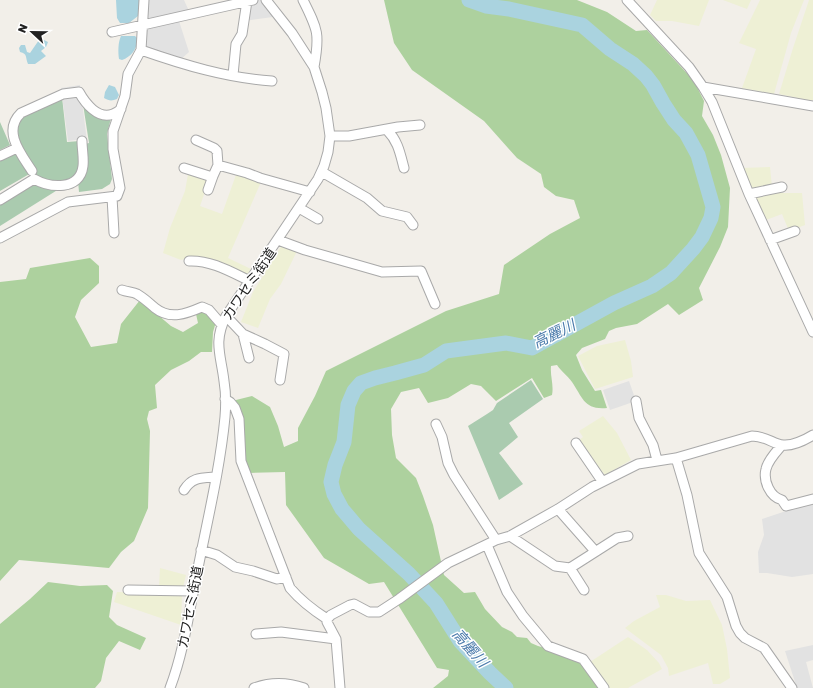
<svg xmlns="http://www.w3.org/2000/svg" width="813" height="688" viewBox="0 0 813 688" font-family="'Golos Text','Noto Sans JP',sans-serif">
<rect width="100%" height="100%" fill="#f2efe9"/>
<path fill="#eef0d5" d="M657,0H709L699,26L672,21H656L650,15Z
M723,0H751L747,9Z
M760,0H804L791,33L774,94L742,88L756,49L739,43Z
M809,0H813V100H807L779,94L793,48Z
M770,167L772,187L751,191L741,168Z
M237,172L261,182L228,258L251,269L246,277L188,258L181,260L163,253L170,228L185,191L188,174L191,173L209,180L200,206L222,214Z
M777,193H802L805,225L789,231L782,214L766,220L754,196Z
M282,245L297,251L281,284L270,299L258,328L241,322L253,292Z
M625,340L631,361L633,377L595,389L578,356L597,346Z
M603,416L617,433L631,460L605,475L578,441L583,437L579,431Z
M160,568L186,575L183,587H159Z
M117,592L178,593L182,596L181,625L114,602Z
M656,595H666L686,601L710,600L722,625L727,649L730,678L720,684H713L708,663L669,676L668,668L661,655L625,628L634,621L660,607Z
M628,637L647,650L659,663L662,669L628,688H607L590,662Z"/>
<path fill="#add19e" d="M384,0H577L607,12L636,31L647,30L694,81L704,101L702,116L713,135L721,155L730,188L728,227L720,247L699,288L703,300L679,315L668,304L637,324L616,328L609,331L605,339L582,348L576,355L582,370L595,391L601,390L607,408C584,410 583,398 572,382C567,375 561,371 557,365L551,366C550,376 554,385 552,395L544,398L532,378L496,401L481,386L471,384L448,398L428,403L419,388L401,392L391,409L392,435L396,458L416,478L423,496L433,525L444,575L464,593L475,592L485,609L502,627L512,632L517,637L527,638L531,643L538,646L581,659L601,688H433L448,676L449,670L437,668L384,582L369,584L324,558L286,505L285,472L248,473L232,401L252,396L270,407L278,426L284,447L298,441V428L315,396L326,371L446,311L499,294L504,265L550,234L580,218L574,200L556,196L544,187L541,174L517,158L484,121L412,70L394,43Z
M90,258L99,266V283L81,300L75,317L91,347L117,343L121,324L140,300L171,326L183,332L198,323L196,314L202,309L216,322L213,332L212,352H201L189,361L171,370L155,385L157,408L149,411L147,419L150,431L148,508L134,541L121,552L109,568L19,560L0,581V282L26,279L30,268Z
M48,582L80,586L107,585L113,591L109,617L117,625L146,638L140,650L119,641L106,658L101,681L95,688H0V624L30,599Z"/>
<path fill="#aacbaf" d="M62,97L67,142L80,141L81,166L77,175L63,184L40,181C29,164 12,138 18,119Z
M83,104L111,118L107,134L112,179L110,184L102,189L79,192L78,181L85,144L89,143Z
M0,122L10,145L0,150Z
M17,150L31,173L0,191V158Z
M34,182L59,189L0,226V202Z
M531,380L543,399L509,423L518,437L499,453L523,484L499,500L468,426L487,414L493,410L497,403Z"/>
<path fill="#e2e2e2" d="M146,0H184L189,11L145,21Z
M253,0H262L273,17L244,21L247,1Z
M179,21L189,52L179,61L145,49V31L148,27Z
M80,85L87,142H83V139L68,141L61,88Z
M629,381L636,401L610,410L603,390Z
M813,502V574L792,577L767,573H759L758,552L764,535L762,519Z
M813,645V660L806,662L813,688H797L785,651Z"/>
<path fill="#aad3df" d="M116,0H140L138,16L129,23H120L117,18Z
M121,36H135L138,39C137,49 131,57 122,60L119,59C118,52 118,42 121,36Z
M42,39L48,42L46,47L41,51L46,56L35,64H28C25,57 28,54 20,52L19,48L21,45H25L27,52L30,53L39,40Z
M109,85L115,87L119,95L117,99C112,101 109,101 104,98L105,92Z"/>
<g fill="none" stroke-linecap="round" stroke-linejoin="round">
<path stroke="#aad3df" stroke-width="15" d="M469,0L486,6L509,9L582,25L610,49L633,64L646,76L653,85L663,103L674,120L686,133L698,155L713,207L711,218L702,237L693,249L671,273L652,286L614,303L532,348L506,343L446,351L424,365L395,373L375,378L361,383L354,391L348,405L344,442L335,465L331,482L334,494L342,509L359,529L409,574L436,603L460,641L490,673L506,688"/>
<g stroke="#a9a9a9" stroke-width="11">
<path id="minor" d="M303,0C318,30 320,34 314,67
M627,0L689,67L703,87L712,102L749,194L813,332
M112,32L253,0
M141,50C184,65 227,78 272,81
M233,75L236,44L242,34L247,1
M703,87L813,106
M387,130C398,141 400,153 404,168
M330,136H349L398,127L420,125
M196,140L214,148L217,151L218,165
M0,156L17,148
M184,168L209,176H213L218,165L247,173L260,178L310,192
M32,171C21,154 2,131 21,113L63,94L79,92C85,103 98,120 113,114C116,113 119,111 121,109
M322,172L367,198L382,211L407,217L413,225
M208,190L213,176
M749,194L782,187
M112,197L114,233
M0,200L34,179C50,188 80,191 83,166C84,158 82,149 82,141
M299,208L318,219
M0,238L68,202L117,196L120,188L113,149V131L125,96L128,74L141,50L144,0
M278,240L305,250L382,272L421,271L435,304
M770,240L795,231
M189,261C211,260 231,272 250,281
M122,290C127,292 133,292 137,294C144,298 149,303 155,308C170,320 186,314 202,307L209,310L222,325
M226,316L243,334L265,344L284,354L280,380
M243,334L249,358
M225,399L230,402L235,408L239,419L241,461L290,588C301,601 313,610 327,619
M636,401L639,418L653,445L657,460
M436,424L442,437L448,463L454,475L496,540
M576,443L602,481
M782,445C776,452 768,460 766,469C763,481 770,497 782,500L786,506L813,499
M676,458L687,495L699,553L727,597L736,626L740,633L745,638L764,648L792,688
M184,490C192,477 201,478 216,477
M558,509L595,551
M510,536L555,566L570,568L617,538L628,536
M487,545L507,592L523,616L548,646L583,659L604,688
M201,550L217,555L235,567L253,571L277,579L286,577
M570,568L584,590
M128,590L193,591
M327,619L331,615L350,605L354,604L369,612H379L399,599L448,563L496,540L510,536L558,509L592,487L638,464L676,458L752,436C766,436 773,444 783,445C792,446 805,440 813,435
M327,619V622L336,639L340,688
M256,634L281,632L336,639
M170,688C184,651 189,612 197,573C207,522 220,469 225,417C226,405 226,393 224,381C221,355 213,342 226,316L318,179L324,166L328,152L330,136L326,108L322,92L314,67L292,33L266,0
M254,688C270,682 287,682 304,688"/>
</g>
<use href="#minor" stroke="#fff" stroke-width="9"/>
</g>
<g text-anchor="middle" stroke-width="3" stroke-linejoin="round" paint-order="stroke">
<g font-size="14" fill="#222" stroke="#fff">
<text transform="translate(249 284) rotate(-56)" y="5">カワセミ街道</text>
<text transform="translate(190 607) rotate(-79)" y="5">カワセミ街道</text>
</g>
<g font-size="15" font-style="italic" fill="#4a7aab" stroke="#fff">
<text transform="translate(554 334) rotate(-26)" y="5">高麗川</text>
<text transform="translate(470 648) rotate(49)" y="5">高麗川</text>
</g>
</g>
<g transform="translate(32 32) rotate(292)" stroke="#ffffff" stroke-width="3" paint-order="stroke">
<path d="M0-3L7 15L0 10L-7 15Z" fill="#222222"/>
<text y="-6" font-size="11" font-weight="bold" text-anchor="middle" fill="#222222">N</text>
</g>
</svg>
